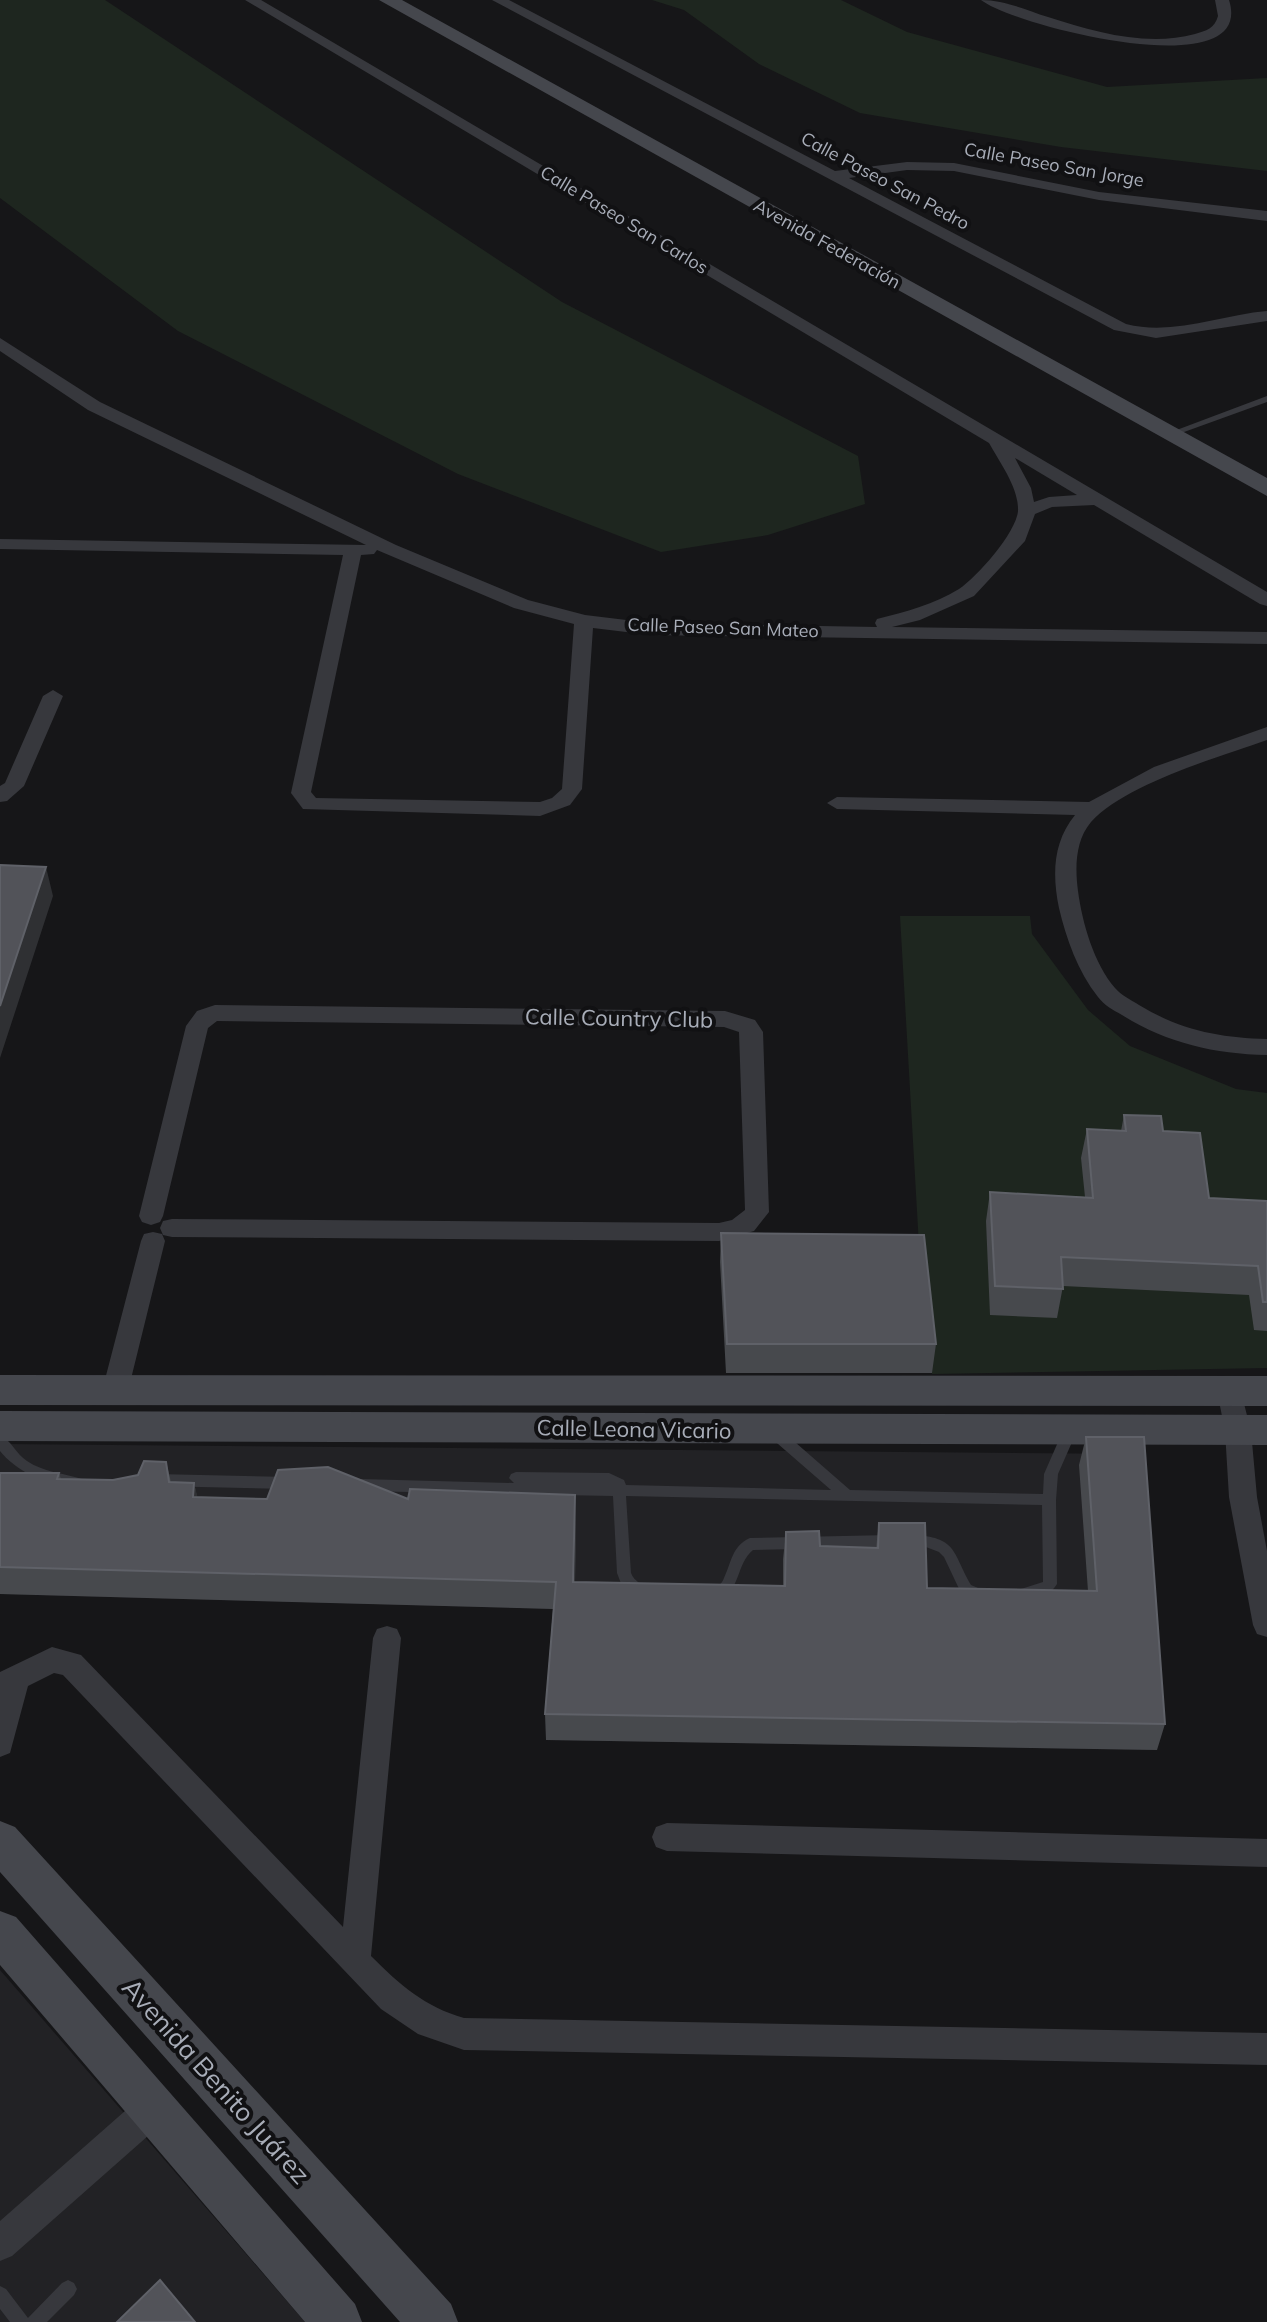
<svg xmlns="http://www.w3.org/2000/svg" width="1267" height="2322" viewBox="0 0 1267 2322" font-family="Mulish,sans-serif">
<rect width="100%" height="100%" fill="#161618"/>
<path fill="#222225" d="M0,1444L1135,1454L1157,1750L546,1740L556,1609L0,1594Z
M0,1970L305,2322H0Z"/>
<path fill="#1e261f" d="M0,0H105L562,302L858,456L865,504L768,535L661,552L458,474L178,331L0,198Z
M652,0H841L907,32L1107,87L1267,78V171L1061,147L860,113L759,64L684,10Z
M900,916H1030L1032,934L1088,1010L1130,1046L1236,1089L1267,1093V1368L932,1374L920,1263Z"/>
<g fill="none" stroke-linecap="round" stroke-linejoin="round">
<path fill="#37383d" fill-rule="evenodd" d="M1267,396V402L1173,436L1166,434Z
M775,1428L780,1429L850,1490L1043,1494L1044,1474L1062,1433L1064,1429L1069,1428L1074,1429L1076,1433L1058,1474L1056,1500L1057,1584C1050,1596 1034,1601 1021,1597L1019,1593L1021,1589L1043,1582L1042,1505L626,1496L631,1573C634,1582 644,1584 648,1592L646,1596L641,1598L622,1586L617,1573L613,1496L360,1491L355,1489L353,1485L355,1481L360,1479L514,1483L509,1478L511,1474L516,1472L609,1473L624,1480L626,1485L831,1490L770,1437L768,1433L770,1429Z
M0,1435C11,1440 16,1454 27,1461C43,1472 63,1473 82,1479L84,1483L82,1487C57,1492 15,1471 0,1451Z
M156,1474L290,1477L295,1479L297,1483L295,1487L290,1489L156,1486L151,1484L149,1480L151,1476Z
M890,1535L895,1537L897,1541L895,1545L890,1547L753,1550C736,1564 741,1590 719,1600L714,1598L712,1594C716,1588 722,1584 724,1578C732,1561 732,1546 750,1538Z
M912,1535C957,1537 952,1551 971,1585L985,1591L987,1595L985,1599L980,1601L961,1593L944,1557L939,1552L926,1547L907,1545L905,1541L907,1537Z
M68,2280L74,2283L77,2289L74,2295L47,2322H10L0,2309V2286L6,2289L28,2318L62,2283Z"/>
<path fill="#37383d" fill-rule="evenodd" d="M245,0H261L1267,592V606L1260,604L1094,505L1052,507L1035,514L1025,541L974,596L920,620L892,627L1267,632V644L651,635L593,628L582,789L570,805L540,816L303,809L291,793L343,555L0,549V539L366,545L88,410L0,351V338L100,402L396,545L528,600L585,615L651,623L877,627L875,623L877,619C905,612 935,604 959,589C977,577 1016,533 1018,511C1019,488 1000,463 989,443ZM1015,458L1077,495L1049,497L1034,502L1031,488ZM377,550L514,608L574,624L562,789L552,798L540,802L316,798L311,792L361,555L374,554Z
M492,0H509L835,171L907,162L954,163L1099,192L1267,211V221L1099,200L954,171L907,170L849,178L1126,324C1173,336 1220,315 1267,311V321L1156,338L1114,330Z
M981,0C1005,0 1025,10 1048,17C1094,32 1147,47 1195,34C1206,31 1215,28 1218,16L1215,0H1229C1257,88 1014,26 981,0Z
M53,690L63,696L24,786L7,801L0,802V786L5,783L43,696Z
M1267,727V740C1219,757 1125,784 1091,822C1075,841 1075,868 1078,891C1082,922 1094,964 1115,988C1121,995 1131,1000 1139,1005C1180,1030 1220,1038 1267,1039V1055C1214,1054 1167,1043 1122,1015C1113,1010 1104,1005 1098,997C1078,972 1066,938 1059,908C1052,874 1053,842 1075,815L837,809L827,803L837,797L1089,802L1154,767Z
M215,1005L725,1011L755,1020L763,1032L769,1212L754,1231L719,1241L172,1237L163,1235L160,1228L163,1221L172,1219L719,1223L732,1220L745,1210L739,1032L724,1027L217,1021L208,1028L163,1216L160,1222L151,1225L142,1222L139,1216L186,1026L197,1011Z
M153,1232L162,1234L165,1241L128,1391L124,1398L115,1401L106,1398L102,1391L141,1241L144,1234Z
M1230,1381L1239,1384L1251,1431L1257,1497L1267,1551V1637L1257,1634L1253,1625L1229,1497L1225,1431L1217,1391L1221,1384Z
M387,1626L397,1629L401,1638L371,1956C400,1985 425,2007 464,2018L1267,2033V2065L464,2050L418,2034L381,2009L63,1675L54,1673L28,1686L10,1753L0,1757V1672L52,1647L81,1655L343,1927L373,1638L377,1629Z
M667,1823L1267,1839V1867L667,1851L656,1847L652,1837L656,1827Z
M154,2092L166,2096L170,2108L166,2120L12,2256L0,2261V2221L142,2096Z"/>
<path fill="#45474d" fill-rule="evenodd" d="M379,0H402L1267,478V496Z
M0,1375L1267,1376V1406L0,1405Z
M0,1411L1267,1415V1445L0,1441Z
M0,1821L15,1827L451,2304L458,2322H400L0,1872Z
M0,1911L16,1917L355,2304L362,2322H305L0,1965Z"/>
</g>
<path fill="#47494d" d="M1124,1115L1163,1131L1209,1198L1267,1201V1331L1254,1330L1249,1295L1063,1286L1057,1318L990,1315L986,1221L990,1192L1085,1197L1081,1158L1087,1129L1121,1131Z
M721,1233L936,1344L932,1373H726L720,1262Z
M1086,1437L1165,1724L1157,1750L546,1740L545,1714L553,1609L0,1594V1473H59L61,1479L113,1480L138,1475L166,1462L171,1482L194,1483L197,1497L267,1499H408L576,1523L575,1582L783,1586V1559L786,1532L820,1546L876,1548L879,1523L927,1588L1088,1591L1079,1465Z"/>
<path fill="#2f3033" d="M46,867L53,896L0,1058V1006Z
M194,1483L201,1511L193,1497Z
M575,1495L576,1523L574,1609L573,1582Z"/>
<path fill="#525359" stroke="#5f6168" stroke-width="2" d="M0,865L46,867L0,1006Z
M1124,1115L1161,1116L1163,1131L1200,1133L1209,1198L1267,1201V1302H1263L1258,1266L1061,1257L1063,1289L995,1286L990,1192L1093,1198L1087,1129L1126,1131Z
M721,1233L924,1235L936,1344H727Z
M1086,1437H1144L1165,1724L545,1714L556,1582L0,1567V1473H59L57,1479L113,1480L138,1475L144,1461L166,1462L169,1482L194,1483L193,1497L267,1499L278,1470L328,1467L408,1499L410,1489L575,1495L573,1582L785,1586L786,1532L819,1531L820,1546L878,1548L879,1523H925L927,1588L1097,1591Z
M160,2280L195,2322H117Z"/>
<g text-anchor="middle" stroke-width="8" stroke-linejoin="round" paint-order="stroke">
<g font-size="18" fill="#a8adb8" stroke="#111113">
<text transform="translate(1054 165) rotate(10)" y="6">Calle Paseo San Jorge</text>
<text transform="translate(885 181) rotate(28)" y="6">Calle Paseo San Pedro</text>
<text transform="translate(624 220) rotate(31)" y="6">Calle Paseo San Carlos</text>
<text transform="translate(827 244) rotate(29)" y="6">Avenida Federación</text>
<text transform="translate(723 628) rotate(2)" y="6">Calle Paseo San Mateo</text>
</g>
<g font-size="22" fill="#a8adb8" stroke="#111113">
<text transform="translate(619 1018) rotate(1)" y="8">Calle Country Club</text>
<text transform="translate(634 1429) rotate(1)" y="8">Calle Leona Vicario</text>
</g>
<g font-size="26" fill="#a8adb8" stroke="#111113">
<text transform="translate(216 2081) rotate(48)" y="9">Avenida Benito Juárez</text>
</g>
</g>
</svg>
